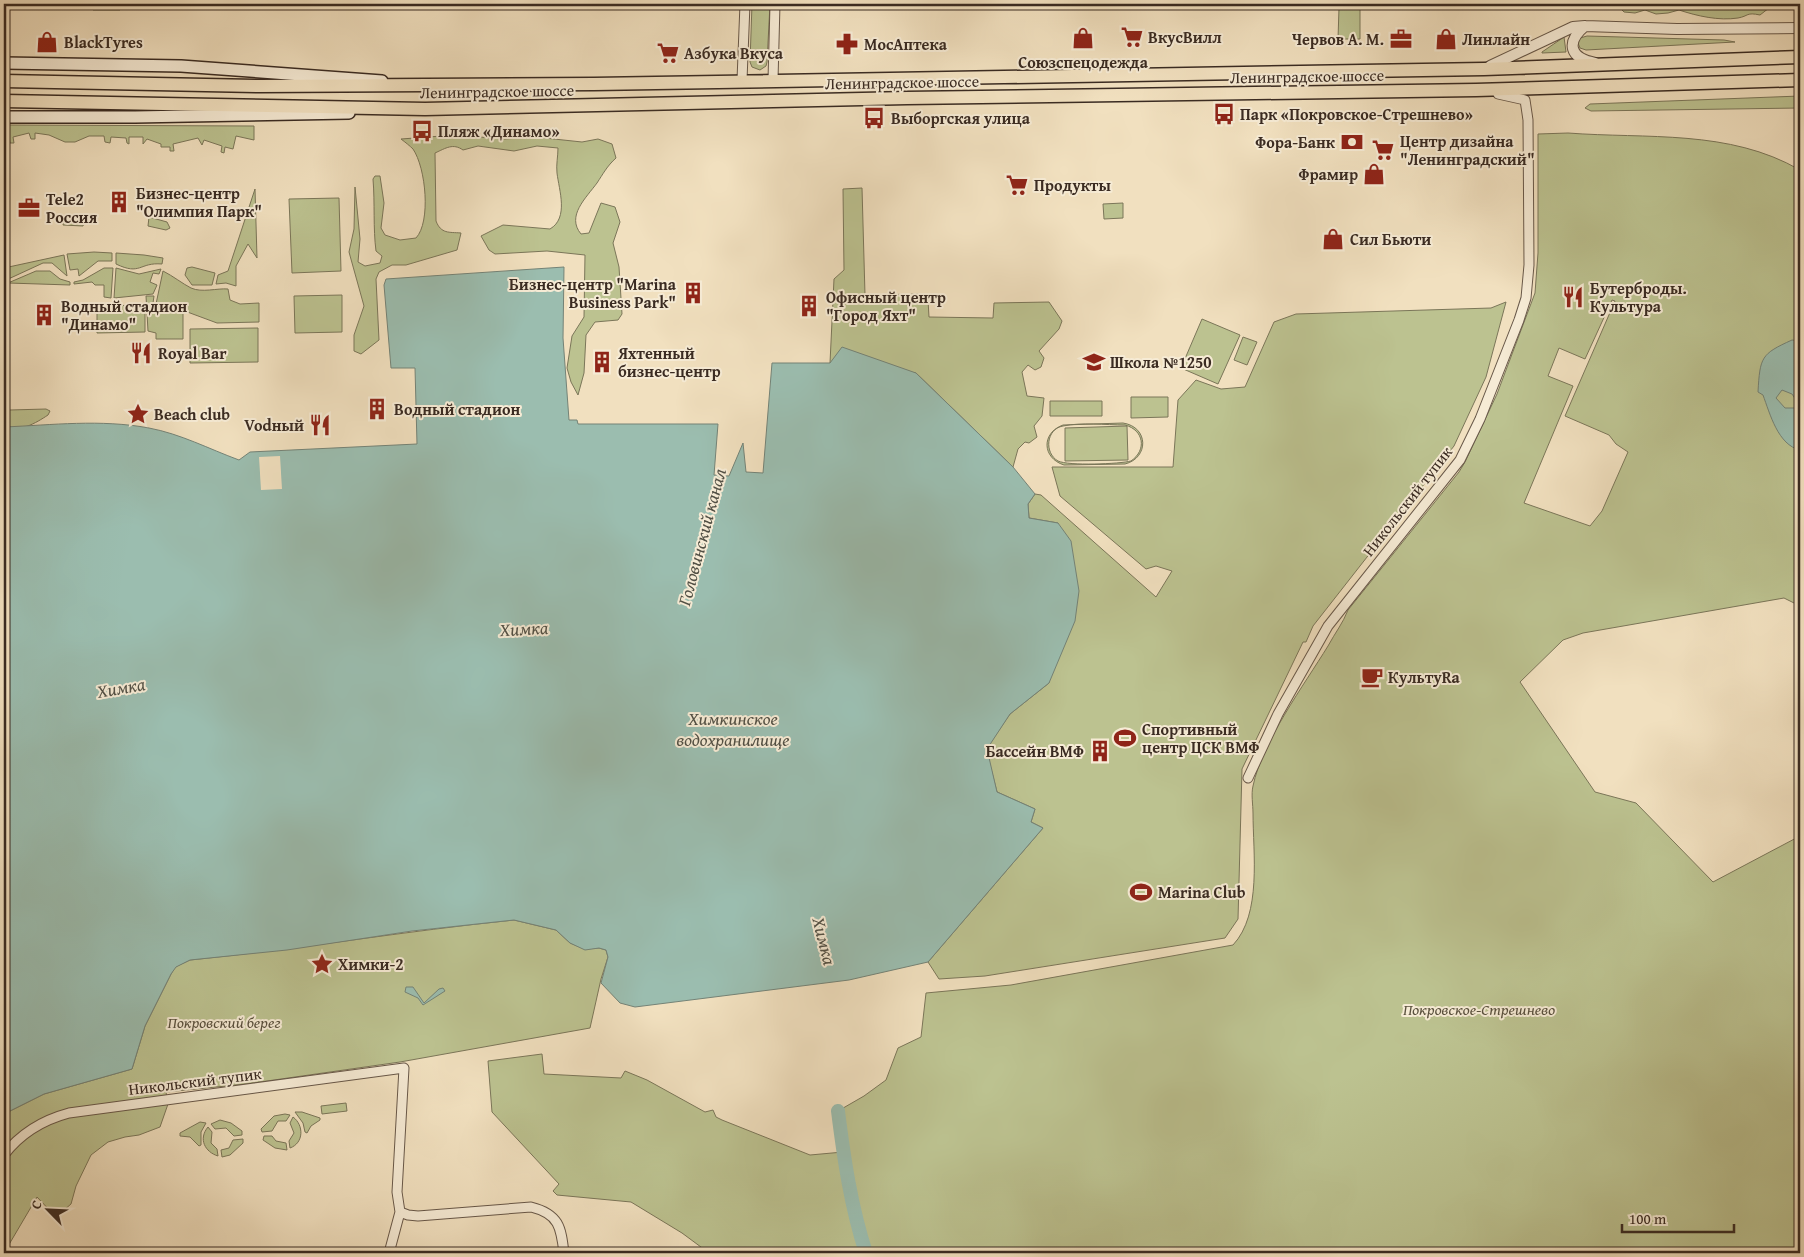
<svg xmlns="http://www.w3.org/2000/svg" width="1804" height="1257" viewBox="0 0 1804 1257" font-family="'Gentium Book Plus',serif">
<rect width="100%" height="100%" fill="#f1e0bf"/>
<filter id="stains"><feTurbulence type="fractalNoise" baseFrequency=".004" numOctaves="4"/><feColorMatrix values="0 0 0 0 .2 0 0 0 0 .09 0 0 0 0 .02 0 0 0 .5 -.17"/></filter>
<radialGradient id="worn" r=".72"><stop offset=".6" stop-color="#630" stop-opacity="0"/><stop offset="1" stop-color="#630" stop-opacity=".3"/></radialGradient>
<path fill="#bcc290" stroke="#7b7659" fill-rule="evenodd" d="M93,4H120V10H93Z
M752,4H770L767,62L766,66L760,70L752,67L750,62Z
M1624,4H1765L1769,8L1760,15C1746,12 1749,16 1738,18C1719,21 1697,16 1679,10L1668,13L1656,14L1645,10L1635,13L1624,12L1621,9Z
M1339,8H1360V39H1338Z
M1587,36L1724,40L1735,42L1586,50L1580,48L1578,43L1580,38Z
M1564,37L1566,52L1542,53V52Z
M1800,96V108L1591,111L1585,108L1590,104Z
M4,125L254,126V140L236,136L233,149L225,147L224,153L221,152L222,146L204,140L202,145L198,138L173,144L174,151H170V147H161V144L147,139L143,144V137H129V144L127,143L126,138L111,137L110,143L105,142L104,136H89L75,142H65L49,135L35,133V139H31L29,133L13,137L14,143H10L9,137L4,138Z
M1568,133C1647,139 1729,129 1800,170V606L1784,598L1583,633L1563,640L1520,682L1595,792L1636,803L1713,882L1800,836V1253H709L682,1233L631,1202L557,1195L553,1191L559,1184L492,1112L488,1061L542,1054L544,1074L621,1078L625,1071L647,1080L705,1112L713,1110L716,1117L722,1120L810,1155L843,1152L838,1111L864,1096L886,1080L898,1048L921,1037L926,993L1011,985L1233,945C1262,914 1253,853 1253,813C1253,805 1251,794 1253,786C1262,742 1304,685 1328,646C1335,633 1343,623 1348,610L1459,472L1465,462L1497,394L1535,293L1538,253V134ZM1612,300L1615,301L1565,416L1609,435L1616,444L1628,452L1602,511L1590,526L1524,503L1573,386L1548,376L1559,348L1585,359Z
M455,135L504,139L535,137L582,142L598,139L612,144L616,158C607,166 603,174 597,183C586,198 566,216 581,234L589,233L601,203L615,207L620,222L613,243L619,267L622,314L618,320L595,322L586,335L584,373L578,395L571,382L567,368L572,336L584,317L585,255L547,251L495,254L489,250L481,236L503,225L550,229C569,218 559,190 557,173C556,165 558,156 558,148L537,146L514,151L478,146L463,150C453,143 446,148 435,153L436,221C441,234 449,232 461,233L457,250L406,265H392L379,272L376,279L379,340L361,354L354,351V335L364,306L349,252L354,229L355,187L360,239L358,262L365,266L380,263L382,256L376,251C373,228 375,203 373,179L375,176H380L384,203L381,228L385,235L400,240L416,238C431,222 426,168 413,149C410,146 405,142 401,139Z
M862,188L865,295L918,294L928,300L929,317L993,318L994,303L1049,302L1062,321L1059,329L1039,351L1044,358L1041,367L1035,370L1028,365L1022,372L1027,396L1044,398L1042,416L1034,426L1037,437L1029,443L1025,442L1018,449L1013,467L916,373L830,363L834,279L844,270L843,189Z
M255,189L257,258L248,244L236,266V286L226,283L216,284L218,275L228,271Z
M339,198L341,271L292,273L289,199Z
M1123,203V218L1104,219L1103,204Z
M83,216L85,219L83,226L63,225L64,218Z
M149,217L167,222L170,228L166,230L148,226Z
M94,252L112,253V261H98L79,276L78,269L70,270L67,254Z
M116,253L144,255L163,258L162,264C139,262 141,276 116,264Z
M64,255L67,276L52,263H43L4,281V268Z
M192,267L215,273L212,285H192L185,275L187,268Z
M104,268H113L111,298L104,297V285H95L92,282L74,284V282L83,280Z
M116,268L139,274L161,269L159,274L153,273L150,282L157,285L153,294L114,298Z
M36,271H50L60,279L70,282V285L8,283Z
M163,271C173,276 183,284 191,288C202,293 217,288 228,289L230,300L240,304L259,303V322L217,323L182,310H162L156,304Z
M342,295V332L295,333L294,296Z
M146,296H154L153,303L158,310L183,313V339H156V333L148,331Z
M1506,302L1486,377L1454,446L1313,626L1306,642H1303L1242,769L1238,919L1225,938L985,976L939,979L928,962L1043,828L1031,822L1035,809L997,792L986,749L1010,714L1049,683L1058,523L1029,518L1028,504L1035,494L1041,495L1156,597L1172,571L1156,566L1146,569L1060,496L1052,467H1173L1178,400L1196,380L1221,389L1245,387L1274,322L1296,314L1491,308Z
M145,305V332L97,333V306Z
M1202,319L1240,335L1218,384L1181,368Z
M258,328V362L190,363V329Z
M1243,337L1257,342L1247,365L1234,360Z
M1131,397H1168V417L1131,418Z
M1050,401H1102V416H1050Z
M46,409L50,411L48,415C36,423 19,433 4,427V414L10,410Z
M1123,423C1149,427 1149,458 1125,464L1064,465C1042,458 1041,433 1063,425ZM1125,425C1144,430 1147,450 1131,461C1120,464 1068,466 1058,461C1044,453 1046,429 1063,426C1082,422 1105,425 1125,425Z
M1127,426L1128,460L1065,461V428Z
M514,920L556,930L570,943L585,949L599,948L606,950L608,957L601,979L590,1028L400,1062L246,1084L166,1092L168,1104L160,1127L139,1135L125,1137L108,1142L91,1155L76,1186L71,1204L56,1217L37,1197L4,1253V1114L44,1094L132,1069L145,1026L171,974L175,967L190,960C299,949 406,931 514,920Z
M346,1103L347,1111L322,1114L321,1106Z
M295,1112H302L320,1118V1120L311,1126L307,1133L305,1132L303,1123Z
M285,1114L290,1115L286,1121H278L272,1131L262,1132L261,1129L274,1116Z
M293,1117C304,1125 304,1143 290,1148L289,1141L294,1133L290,1123Z
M220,1120L231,1123L242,1131V1135L234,1136L226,1128L215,1129L211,1124Z
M200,1122L206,1123L201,1132V1145L199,1146L190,1137L180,1136V1133Z
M208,1127L212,1132L211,1143L217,1149L218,1156C205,1152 198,1139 208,1127Z
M264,1136H272L276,1141L286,1143L287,1150L275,1148L263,1140Z
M243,1139V1143L230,1155L222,1157L221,1150L229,1148L233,1140Z"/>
<path fill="#9bbdaf" stroke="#748377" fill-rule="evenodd" d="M564,267L563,338L569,420H577L578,424H718L714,475L729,476L743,443L746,472L763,473L772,363H830L842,347L916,373L1013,467L1035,494L1028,504L1029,518L1058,523L1071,541L1079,591L1075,621L1049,683L1010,714L987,749L997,792L1035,809L1031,822L1043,828L928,962L849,980L635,1007L620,1003L601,983L608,957L606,950L599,948L585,950L570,943L556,930L514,920L412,931L287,950L190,960L176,967L171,974L145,1026L132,1069L44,1094L4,1114V427C52,425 101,419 149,428C181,434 209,449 239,460L250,452L417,444L415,368H391L384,285L386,279Z
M1792,340L1800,341V450C1778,445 1770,414 1763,395L1758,392C1760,357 1761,354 1792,340ZM1782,390L1792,394L1796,400L1795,408H1785L1776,398Z
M406,987H413L424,1003L439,989L443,988L445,991L423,1005L418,998L405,992Z"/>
<path fill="#f1e0bf" d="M280,456L282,489L261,490L259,457Z"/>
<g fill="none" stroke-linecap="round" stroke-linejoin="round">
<path stroke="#9bbdaf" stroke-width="14" d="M838,1111C844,1159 851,1207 866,1253"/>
<g stroke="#685849" stroke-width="11">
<path id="minor" d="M742,80L745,4
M773,80L775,4
M1248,778L1278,714L1328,626L1460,460L1480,419L1519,320L1526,298L1529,265L1528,120L1525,100L1498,94
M4,1155C20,1134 43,1120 69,1113L404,1068L397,1192L400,1212L389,1253
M400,1212L408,1215L418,1216L531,1207C559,1214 561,1227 564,1253"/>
</g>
<g stroke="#685849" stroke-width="12">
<path id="tertiary" d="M1585,26C1565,43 1570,58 1595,63
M1490,66L1573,27L1585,26L1677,29L1800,28"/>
</g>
<g stroke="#3a2b22" stroke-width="14">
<path id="secondary" d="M4,63L181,66L382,81
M4,117H135L349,113"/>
</g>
<g stroke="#3a2b22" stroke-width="15">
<path id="primary" d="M4,81L260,86L594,84L1484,69L1800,57
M4,101L425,109L907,98L1476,90L1800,80"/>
</g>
<use href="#minor" stroke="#f6ebd5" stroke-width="9"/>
<use href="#tertiary" stroke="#f6ebd5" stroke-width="10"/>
<use href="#secondary" stroke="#f6ebd5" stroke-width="11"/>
<use href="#primary" stroke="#f1e0bf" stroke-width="12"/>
</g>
<defs>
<g id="supermarket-bare" transform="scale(1.725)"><path d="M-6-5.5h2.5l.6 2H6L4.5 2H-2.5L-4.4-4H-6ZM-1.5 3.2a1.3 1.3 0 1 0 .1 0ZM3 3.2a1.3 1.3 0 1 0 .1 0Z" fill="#8f2418" stroke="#f6ebd5" stroke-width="2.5" paint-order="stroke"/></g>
<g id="shop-bare" transform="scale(1.725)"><path d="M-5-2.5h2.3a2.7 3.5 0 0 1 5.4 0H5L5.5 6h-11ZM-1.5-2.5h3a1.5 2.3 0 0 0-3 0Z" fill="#8f2418" stroke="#f6ebd5" stroke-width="2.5" paint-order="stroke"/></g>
<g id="office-bare" transform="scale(1.725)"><path d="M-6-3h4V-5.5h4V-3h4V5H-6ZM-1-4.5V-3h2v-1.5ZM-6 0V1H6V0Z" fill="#8f2418" stroke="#f6ebd5" stroke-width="2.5" paint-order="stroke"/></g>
<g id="pharmacy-bare" transform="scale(1.725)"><path d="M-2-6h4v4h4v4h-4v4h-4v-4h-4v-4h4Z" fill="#8f2418" stroke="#f6ebd5" stroke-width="2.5" paint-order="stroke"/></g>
<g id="bus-bare" transform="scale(1.725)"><path d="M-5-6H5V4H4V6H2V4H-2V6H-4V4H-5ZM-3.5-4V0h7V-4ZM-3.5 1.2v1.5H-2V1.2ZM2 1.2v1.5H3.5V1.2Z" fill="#8f2418" stroke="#f6ebd5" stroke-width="2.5" paint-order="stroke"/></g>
<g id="bank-bare" transform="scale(1.725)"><path d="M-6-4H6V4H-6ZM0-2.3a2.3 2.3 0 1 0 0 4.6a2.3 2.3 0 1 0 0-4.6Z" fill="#8f2418" stroke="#f6ebd5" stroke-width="2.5" paint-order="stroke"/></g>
<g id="building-bare" transform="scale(1.725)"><path d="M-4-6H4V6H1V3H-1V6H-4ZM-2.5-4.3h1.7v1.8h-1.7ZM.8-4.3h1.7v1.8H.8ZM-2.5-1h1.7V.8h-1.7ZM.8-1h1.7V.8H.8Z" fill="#8f2418" stroke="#f6ebd5" stroke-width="2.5" paint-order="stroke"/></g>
<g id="restaurant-bare" transform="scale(1.725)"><path d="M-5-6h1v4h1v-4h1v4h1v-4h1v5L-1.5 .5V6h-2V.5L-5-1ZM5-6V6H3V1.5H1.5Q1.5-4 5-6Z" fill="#8f2418" stroke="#f6ebd5" stroke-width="2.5" paint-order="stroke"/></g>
<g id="school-bare" transform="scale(1.725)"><path d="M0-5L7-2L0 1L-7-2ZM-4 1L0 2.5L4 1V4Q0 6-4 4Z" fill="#8f2418" stroke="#f6ebd5" stroke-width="2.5" paint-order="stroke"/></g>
<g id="sight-bare" transform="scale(1.725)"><path d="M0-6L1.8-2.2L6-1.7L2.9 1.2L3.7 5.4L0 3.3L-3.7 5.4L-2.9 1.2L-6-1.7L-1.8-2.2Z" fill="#8f2418" stroke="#f6ebd5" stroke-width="2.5" paint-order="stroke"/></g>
<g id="cafe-bare" transform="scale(1.725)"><path d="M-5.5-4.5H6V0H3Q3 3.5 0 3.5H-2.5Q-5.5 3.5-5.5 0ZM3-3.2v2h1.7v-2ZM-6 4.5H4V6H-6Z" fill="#8f2418" stroke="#f6ebd5" stroke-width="2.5" paint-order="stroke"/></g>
<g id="stadium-bare" transform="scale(1.725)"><path d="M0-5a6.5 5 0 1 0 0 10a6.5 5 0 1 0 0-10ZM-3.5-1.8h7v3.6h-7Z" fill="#8f2418" stroke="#f6ebd5" stroke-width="2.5" paint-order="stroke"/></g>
</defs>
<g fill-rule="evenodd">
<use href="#supermarket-bare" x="1132" y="37"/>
<use href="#shop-bare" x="1083" y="38"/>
<use href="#office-bare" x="1401" y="39"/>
<use href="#shop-bare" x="1446" y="39"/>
<use href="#shop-bare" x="47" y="42"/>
<use href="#pharmacy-bare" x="847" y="44"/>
<use href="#supermarket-bare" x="668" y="53"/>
<use href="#bus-bare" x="1224" y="114"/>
<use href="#bus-bare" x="874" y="118"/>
<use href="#bus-bare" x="422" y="131"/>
<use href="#bank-bare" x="1352" y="142"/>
<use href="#supermarket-bare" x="1383" y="150"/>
<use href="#shop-bare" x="1374" y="174"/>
<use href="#supermarket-bare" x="1017" y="185"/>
<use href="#building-bare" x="119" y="202"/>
<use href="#office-bare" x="29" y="208"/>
<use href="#shop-bare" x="1333" y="239"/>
<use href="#building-bare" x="693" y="293"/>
<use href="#restaurant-bare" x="1573" y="297"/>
<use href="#building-bare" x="809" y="306"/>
<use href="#building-bare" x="44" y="315"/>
<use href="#restaurant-bare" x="141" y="353"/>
<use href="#building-bare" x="602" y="362"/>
<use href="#school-bare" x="1094" y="362"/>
<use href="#building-bare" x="377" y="409"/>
<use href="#sight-bare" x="138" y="414"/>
<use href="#restaurant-bare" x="320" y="425"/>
<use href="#cafe-bare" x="1372" y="677"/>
<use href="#stadium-bare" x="1125" y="738"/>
<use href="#building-bare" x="1100" y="751"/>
<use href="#stadium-bare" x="1141" y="892"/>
<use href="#sight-bare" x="322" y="964"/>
</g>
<g text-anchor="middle" stroke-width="4" stroke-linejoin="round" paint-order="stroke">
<g font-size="16" font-weight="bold" fill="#3a2b22" stroke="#f6ebd5" text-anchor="start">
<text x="1148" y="43">ВкусВилл</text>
<text x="1384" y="45" text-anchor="end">Червов А. М.</text>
<text x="1462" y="45">Линлайн</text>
<text x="64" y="48">BlackTyres</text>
<text x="864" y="50">МосАптека</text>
<text x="684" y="59">Азбука Вкуса</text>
<text x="1083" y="68" text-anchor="middle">Союзспецодежда</text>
<text x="1240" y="120">Парк «Покровское-Стрешнево»</text>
<text x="891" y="124">Выборгская улица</text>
<text x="438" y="137">Пляж «Динамо»</text>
<text x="1400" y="147">Центр дизайна<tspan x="1400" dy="18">"Ленинградский"</tspan></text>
<text x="1335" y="148" text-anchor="end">Фора-Банк</text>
<text x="1358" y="180" text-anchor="end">Фрамир</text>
<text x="1034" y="191">Продукты</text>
<text x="136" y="199">Бизнес-центр<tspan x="136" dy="18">"Олимпия Парк"</tspan></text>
<text x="46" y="205">Tele2<tspan x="46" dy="18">Россия</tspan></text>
<text x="1350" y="245">Сил Бьюти</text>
<text x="676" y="290" text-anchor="end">Бизнес-центр "Marina<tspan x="676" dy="18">Business Park"</tspan></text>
<text x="1590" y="294">Бутерброды.<tspan x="1590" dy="18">Культура</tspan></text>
<text x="826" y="303">Офисный центр<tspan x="826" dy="18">"Город Яхт"</tspan></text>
<text x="61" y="312">Водный стадион<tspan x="61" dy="18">"Динамо"</tspan></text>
<text x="158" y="359">Royal Bar</text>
<text x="618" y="359">Яхтенный<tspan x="618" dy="18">бизнес-центр</tspan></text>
<text x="1110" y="368">Школа №1250</text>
<text x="394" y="415">Водный стадион</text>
<text x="154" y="420">Beach club</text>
<text x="304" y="431" text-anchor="end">Vodный</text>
<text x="1388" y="683">КультуRа</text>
<text x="1142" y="735">Спортивный<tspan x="1142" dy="18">центр ЦСК ВМФ</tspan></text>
<text x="1084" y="757" text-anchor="end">Бассейн ВМФ</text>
<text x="1158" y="898">Marina Club</text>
<text x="338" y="970">Химки-2</text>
</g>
<g font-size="16" fill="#3a2b22" stroke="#f6ebd5">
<text transform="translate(1307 76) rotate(-1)" y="6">Ленинградское шоссе</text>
<text transform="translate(902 82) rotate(-1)" y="6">Ленинградское шоссе</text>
<text transform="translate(497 91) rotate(-1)" y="6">Ленинградское шоссе</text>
<text transform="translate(1407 501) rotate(-52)" y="6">Никольский тупик</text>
<text transform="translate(195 1081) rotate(-7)" y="6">Никольский тупик</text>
</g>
<g font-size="16" font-style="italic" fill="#5a513e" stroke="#f6ebd5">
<text x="1479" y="1015">Покровское-Стрешнево</text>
<text x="224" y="1028">Покровский берег</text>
</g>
<g font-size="18" font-style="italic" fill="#525045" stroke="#f6ebd5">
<text transform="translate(702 537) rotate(-75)" y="6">Головинский канал</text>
<text transform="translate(524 629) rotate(-3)" y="6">Химка</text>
<text transform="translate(121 688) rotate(-10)" y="6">Химка</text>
<text x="733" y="725">Химкинское<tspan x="733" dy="21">водохранилище</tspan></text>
<text transform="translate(824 941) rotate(76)" y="6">Химка</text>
</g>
</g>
<rect width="1804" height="1257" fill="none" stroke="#f1e0bf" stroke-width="20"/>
<rect x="5" y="5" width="1794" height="1247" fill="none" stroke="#3a2b22" stroke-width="2.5"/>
<rect x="10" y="10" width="1784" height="1237" fill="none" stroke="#3a2b22"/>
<g transform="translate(48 1210) rotate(294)" stroke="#f6ebd5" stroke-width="4" paint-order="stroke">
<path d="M0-4L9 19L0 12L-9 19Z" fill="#3a2b22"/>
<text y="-8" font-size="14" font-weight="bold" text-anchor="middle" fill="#3a2b22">С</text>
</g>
<path d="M1622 1224v8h112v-8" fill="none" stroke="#3a2b22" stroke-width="2.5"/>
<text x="1629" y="1224" font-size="15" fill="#3a2b22" stroke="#f6ebd5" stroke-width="4" paint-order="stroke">100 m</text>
<rect width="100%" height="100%" filter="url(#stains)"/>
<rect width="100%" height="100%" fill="url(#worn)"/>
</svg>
